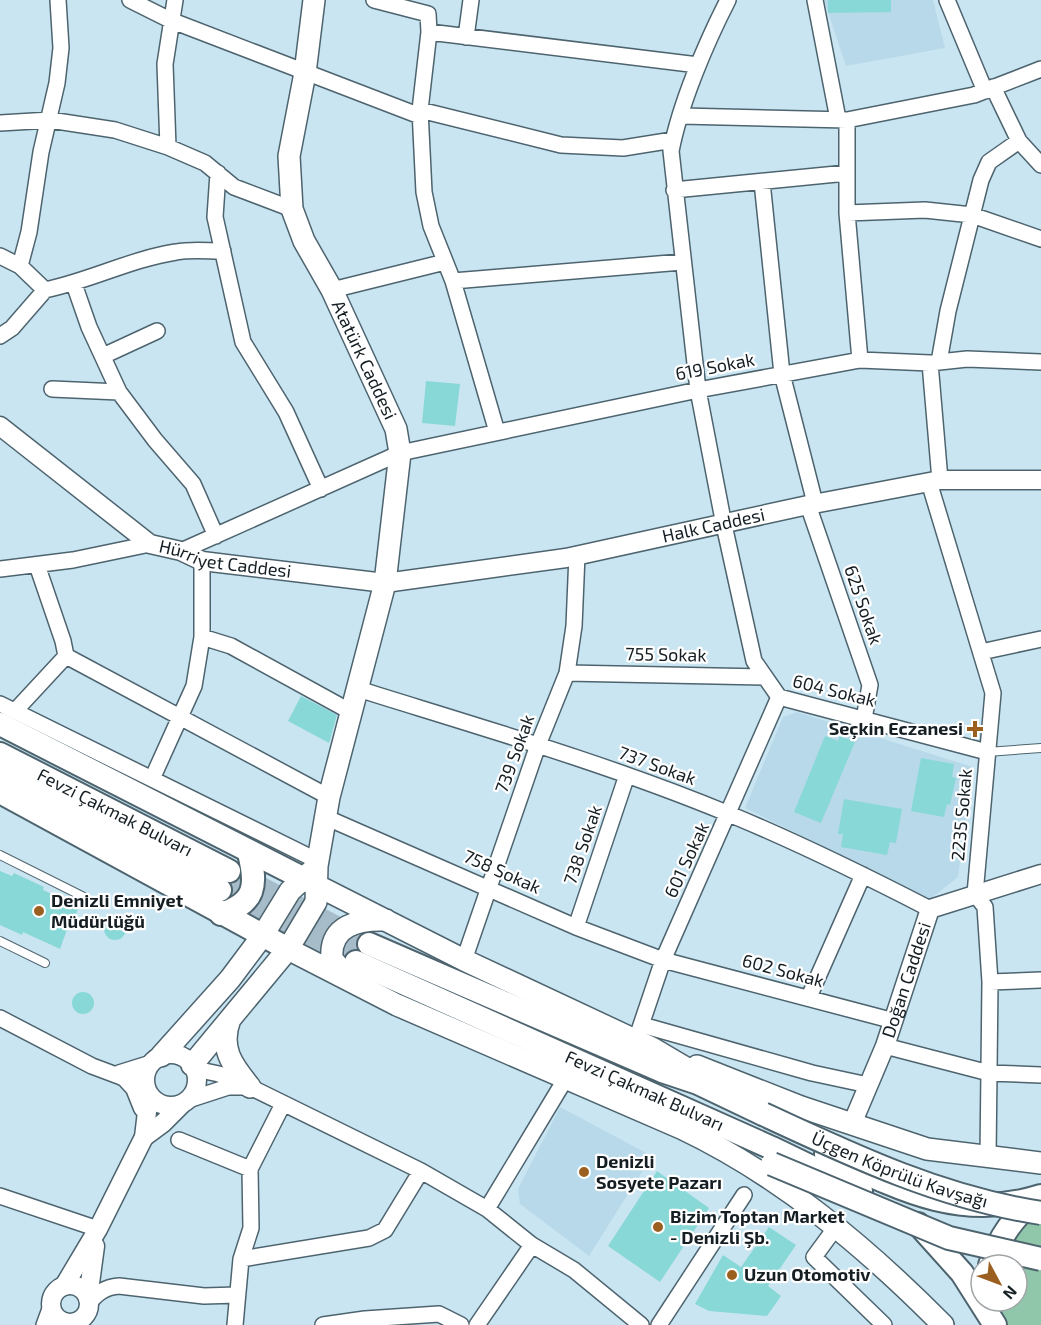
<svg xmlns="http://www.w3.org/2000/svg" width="1041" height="1325" viewBox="0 0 1041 1325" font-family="'Exo 2',sans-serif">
<rect width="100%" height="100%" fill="#cae5f2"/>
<path fill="#b7d9e9" d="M824,0H933L945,48L846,66Z
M797,712L973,767L958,877L930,899L745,808L783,717Z
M560,1107L652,1156L589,1256L520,1204L518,1189Z"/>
<path fill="#90c6aa" d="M1041,1197V1325H995L990,1301H1017V1265H990Z"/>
<path fill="#88d8d7" d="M828,0H891V12L828,13Z
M426,381L460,384L455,426L422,423Z
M301,696L337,715L329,743L288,721Z
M825,736L838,741L840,736L855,742L821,823L794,812Z
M921,758L954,764L952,777L956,778L950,805L947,804L944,817L911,811Z
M844,799L902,809L896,843L890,842L887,855L841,847L843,834H838Z
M0,871L12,876L14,873L44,887L43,890L79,906L75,917L72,916L60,949L23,932L22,935L0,925Z
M104 929a11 11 0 1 1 22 0a11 11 0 1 1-22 0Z
M72 1003a11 11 0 1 1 22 0a11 11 0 1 1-22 0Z
M657,1171L709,1208L660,1282L608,1246Z
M769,1227L796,1245L768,1286L781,1296L767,1316L709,1311L695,1304L723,1255L741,1267Z"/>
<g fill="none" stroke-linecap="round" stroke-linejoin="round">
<path stroke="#a6bdc9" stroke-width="22" stroke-dasharray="22 11" stroke-linecap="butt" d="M229,871L369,944
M220,890L356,962"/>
<g stroke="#4d646f" stroke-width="10">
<path id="service" d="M987,752L1041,748
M0,855L84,897
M0,941L45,963"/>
</g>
<g stroke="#4d646f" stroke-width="18">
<path id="minor" d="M130,0L170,20L420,116
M374,0L428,14L429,32
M728,0C706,43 680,104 671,151L698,390L724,525L754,661L779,697L987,752
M815,0L838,119
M947,0L985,91
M466,37L471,0
M993,87L1019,141L1041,165
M420,110L561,145L623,148L673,140
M682,116L847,120L974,95L1041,69
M847,120V213L860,360
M0,123L50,120L115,130L168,147L205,163L234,187L292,209
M168,147L165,64L175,0
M218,173L215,217L243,342L286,412L321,489
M762,182L782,374L815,503
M674,190L847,173
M847,213L925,210L972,215L1041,239
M0,256L20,266L45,290C89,281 131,259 176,252C191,249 208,251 223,251
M20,266L29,232L41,152L57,83L61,48L58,0
M453,281L682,262
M74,284L89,327L119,392L155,440L193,484L216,536
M332,290L445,262
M0,336L12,328L45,290
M103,356L157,331
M939,362L948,311L981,180L989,162L1019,141
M930,363L940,480
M52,389L119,392
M497,432L453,281L431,226L424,192L420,110L429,32L698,65
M929,482L993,693L975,894L985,907L990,982L988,1158
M808,505L870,685L864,719
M181,551L400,453L698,390L860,360L930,363L967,359L1041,362
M37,565L63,641L66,656L329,797
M0,569L73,560L150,544
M202,637L231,646L353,713
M981,652L1041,639
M567,673L765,677
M358,689C483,728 608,764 729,814C797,842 864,875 930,909
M0,704L318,861
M15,711L66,656
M152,779L194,686L202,637V561
M325,817L576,927L663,960L894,1021
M576,927L627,775
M464,960L538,745L567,673L574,626L577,555
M990,982L1041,980
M809,997L863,875
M0,1018L92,1066L132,1081
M642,1025L812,1073L868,1085
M636,1040L663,960L779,697
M885,1046L989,1073L1041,1075
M195,1069L219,1074L250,1087L421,1171L487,1209L532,1245L574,1270L641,1325
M119,1073L151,1063
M188,1100L228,1087H244
M179,1140L250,1169
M0,1196L98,1229
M487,1209L566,1078
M836,1227L814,1257L884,1325
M241,1259L369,1238L385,1230L421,1171
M88,1304C97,1293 105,1287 119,1286L204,1296L237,1295
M44,1325L51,1306
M58,1325L62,1321
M235,1325L241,1259L251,1228L250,1169L283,1104
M323,1325L365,1319L439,1314L461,1325
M477,1325L532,1245
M659,1325L744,1195"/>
</g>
<g stroke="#4d646f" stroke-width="21">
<g id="tertiary">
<path id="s1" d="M0,426L150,544L181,551L202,561L385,583L566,558L808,505L940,480H1041"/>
<circle cx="171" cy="1080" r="26"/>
<path d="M124,1076L135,1088L143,1108"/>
<path id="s2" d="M852,1124L885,1046L930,909L1041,874"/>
<path d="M144,1137L163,1123L182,1104"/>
<circle cx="70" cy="1304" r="19"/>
<path d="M64,1286L98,1229L144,1137L149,1095"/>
<path d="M88,1298L95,1246"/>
</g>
</g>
<g stroke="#4d646f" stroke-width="24">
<path id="secondary" d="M316,885L464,960L652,1048L708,1081
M288,949L397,1005L681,1128C780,1175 866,1247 943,1325
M348,978L332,959C329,925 359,919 386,920
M230,1019C219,1048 232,1065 250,1087
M161,1056L230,979L263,935L290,891L316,867
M192,1065L288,949L316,902L317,866L329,797L385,583L400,453L396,429L332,290L304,241L292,209L289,156L305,73L314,0
M697,1066L801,1107L927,1149L1041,1163"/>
</g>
<g stroke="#4d646f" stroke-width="26">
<g id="primary">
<path d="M0,724L316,885"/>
<path id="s3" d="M0,754L229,871"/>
<path d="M0,775L220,890"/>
<path d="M0,792L288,949"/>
<path d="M221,914C256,903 257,885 249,853"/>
<path d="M369,944L662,1071L698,1083L763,1114"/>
<path id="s4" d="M356,962L772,1148L861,1191"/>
<path d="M826,1154C897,1188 959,1222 1041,1196"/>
<path d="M918,1224L962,1273L995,1325"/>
<path d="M990,1265C998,1239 1015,1214 1037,1199"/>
</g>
</g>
<use href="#service" stroke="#fff" stroke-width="8"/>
<use href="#minor" stroke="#fff" stroke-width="15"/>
<use href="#tertiary" stroke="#fff" stroke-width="18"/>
<use href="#secondary" stroke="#fff" stroke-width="21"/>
<use href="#primary" stroke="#fff" stroke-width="22"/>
<g stroke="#4d646f" stroke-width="26" stroke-linecap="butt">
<g id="primary-bridge">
<path id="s5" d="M763,1114C853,1156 942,1198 1041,1213"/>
<path d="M772,1164L949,1238L1041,1259"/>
</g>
</g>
<use href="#primary-bridge" stroke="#fff" stroke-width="22"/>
</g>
<g fill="#9b5f20" stroke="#fff" stroke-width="2">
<path d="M972 720h6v6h6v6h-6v6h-6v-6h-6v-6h6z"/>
<circle cx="39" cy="911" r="6"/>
<circle cx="584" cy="1172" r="6"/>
<circle cx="658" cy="1227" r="6"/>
<circle cx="732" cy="1275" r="6"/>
</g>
<g text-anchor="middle" stroke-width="4.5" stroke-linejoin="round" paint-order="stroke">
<g font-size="18" fill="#151e23" stroke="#fff">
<text transform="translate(364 360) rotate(65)" y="6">Atatürk Caddesi</text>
<text transform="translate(715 367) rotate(-11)" y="6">619 Sokak</text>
<text dy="6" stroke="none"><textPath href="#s1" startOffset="764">Halk Caddesi</textPath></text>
<text dy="6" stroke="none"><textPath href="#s1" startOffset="268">Hürriyet Caddesi</textPath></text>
<text transform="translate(863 605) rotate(71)" y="6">625 Sokak</text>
<text transform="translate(666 655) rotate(1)" y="6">755 Sokak</text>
<text transform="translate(834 691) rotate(14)" y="6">604 Sokak</text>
<text transform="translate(515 754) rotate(-70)" y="6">739 Sokak</text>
<text transform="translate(657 766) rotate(20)" y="6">737 Sokak</text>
<text dy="6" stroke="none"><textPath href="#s3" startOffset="129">Fevzi Çakmak Bulvarı</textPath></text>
<text transform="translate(962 815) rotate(-85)" y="6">2235 Sokak</text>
<text transform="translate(583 845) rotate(-71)" y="6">738 Sokak</text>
<text transform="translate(687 860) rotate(-65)" y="6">601 Sokak</text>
<text transform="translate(502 872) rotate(24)" y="6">758 Sokak</text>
<text transform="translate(783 971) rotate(15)" y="6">602 Sokak</text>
<text dy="6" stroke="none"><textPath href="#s2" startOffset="154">Doğan Caddesi</textPath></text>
<text dy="6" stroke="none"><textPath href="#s4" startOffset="316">Fevzi Çakmak Bulvarı</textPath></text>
<text dy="6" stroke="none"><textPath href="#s5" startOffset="148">Üçgen Köprülü Kavşağı</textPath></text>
</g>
<g font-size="18" font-weight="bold" fill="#151e23" stroke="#fff" text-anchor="start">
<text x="963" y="735" text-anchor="end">Seçkin Eczanesi</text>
<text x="51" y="907">Denizli Emniyet<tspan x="51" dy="21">Müdürlüğü</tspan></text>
<text x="596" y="1168">Denizli<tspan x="596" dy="21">Sosyete Pazarı</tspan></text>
<text x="670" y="1223">Bizim Toptan Market<tspan x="670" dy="21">- Denizli Şb.</tspan></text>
<text x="744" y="1281">Uzun Otomotiv</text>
</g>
</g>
<g transform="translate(999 1283) rotate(131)"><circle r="28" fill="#ffffff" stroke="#a1a5a7" stroke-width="1.5"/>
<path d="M0-4.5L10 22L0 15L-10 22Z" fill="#9b5f20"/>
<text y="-9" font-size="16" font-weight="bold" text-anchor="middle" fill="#151e23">N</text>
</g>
</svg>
